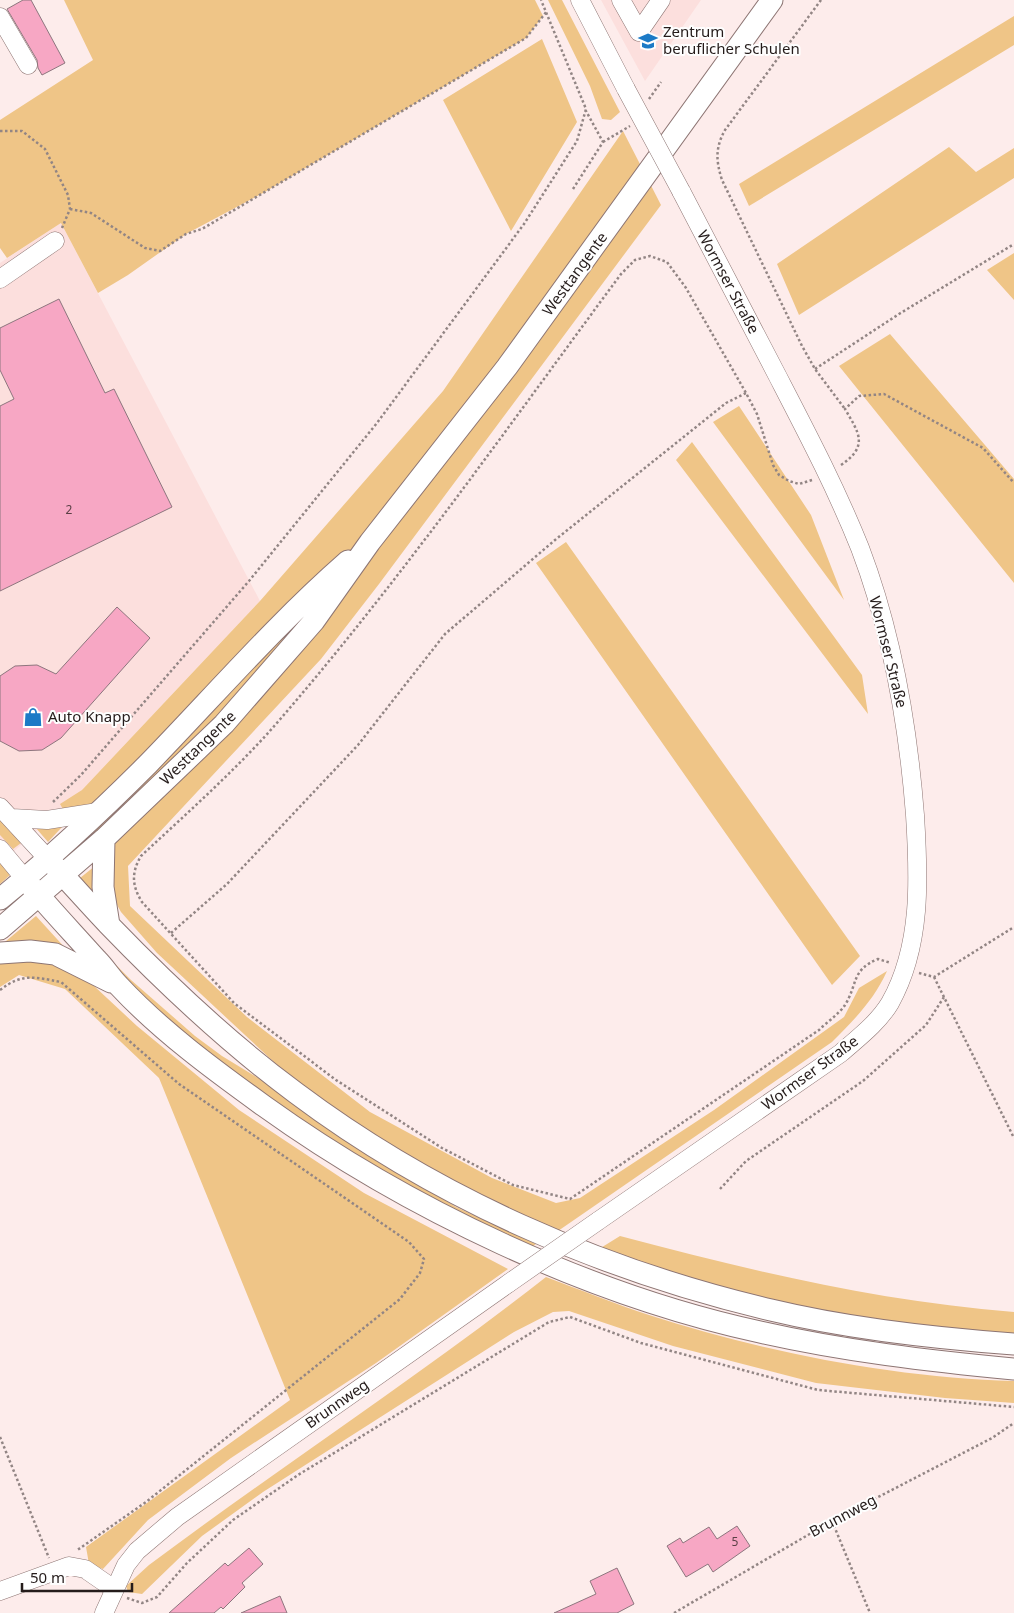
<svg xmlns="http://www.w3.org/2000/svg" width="1014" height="1613" viewBox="0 0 1014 1613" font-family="'Noto Sans',sans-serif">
<rect width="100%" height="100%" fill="#fdeceb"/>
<path fill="#fcdfdd" d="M601,0H701L645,81Z
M61,223L260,601L82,790L0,864V263Z"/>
<path fill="#efc587" d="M64,0H535L543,16L526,38L263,193L186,234L128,275L98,293L61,223L7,258L0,248V120L93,60Z
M548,0H562L620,112L611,120L602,119L590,86Z
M1014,16V45L749,206L739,184Z
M542,39L577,122L511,231L443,100Z
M623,131L661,205L379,584L321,659L128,866L130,906L247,1017L370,1112L492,1178L556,1203L580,1198L714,1110L844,1017L859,988L887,971C874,1000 854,1020 832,1042L558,1231L439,1178L306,1092L157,953L121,912L95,866L96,897L80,878L95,866L60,804L82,790L260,601L443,391Z
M949,147L976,172L1014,148V178L799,315L777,264Z
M1014,253V300L987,270Z
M890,334L1014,479V583L839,366Z
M739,406L811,515L844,600L713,422Z
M692,442L862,675L868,714L676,460Z
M566,542L860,956L832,985L536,563Z
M0,819L21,843L13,849L0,835Z
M62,825L63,826L48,842L35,827Z
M0,862L10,875L0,884Z
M66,915L131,980L195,1036L222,1056L273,1087L372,1155L456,1207L536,1244L532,1247C498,1231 463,1215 430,1197C323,1138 219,1069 130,986C107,964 87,939 66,915Z
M36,916L67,950L0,946Z
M35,956L78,971L137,1026L239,1110L364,1193L508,1269L376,1363L231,1458L148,1520L103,1569L89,1564L86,1547L290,1400L159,1078L65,989L19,975L0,987V961Z
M620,1236C752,1271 877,1301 1014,1312V1335L828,1316L710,1287L599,1249Z
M546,1277C581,1290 615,1304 649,1315C763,1352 895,1378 1014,1381V1403L945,1398L816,1383L673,1346L569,1311L553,1312L514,1332L263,1492L202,1536L142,1594L128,1592L126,1586L149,1565C280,1467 417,1378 546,1277Z"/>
<path fill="#f7a7c4" stroke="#8d767e" d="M23,0H31L65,63L42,75L38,68L37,60L7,9Z
M59,299L105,393L114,389L172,507L0,591V406L14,399L0,370V328Z
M117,607L150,638L61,738L42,750L19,751L0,741V676L15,666L37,665L56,674Z
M737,1526L750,1546L713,1572L708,1564L686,1577L667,1546L680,1538L683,1543L709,1527L717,1539Z
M249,1548L263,1564L242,1583L245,1587L223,1609L221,1607L214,1613H169L225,1563L228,1566Z
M617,1568L634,1604L617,1613H554L596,1594L590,1581Z
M280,1596L287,1613H241Z"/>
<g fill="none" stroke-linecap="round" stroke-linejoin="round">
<g stroke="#8d7573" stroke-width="19">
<path id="minor" d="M580,0L626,89
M621,0L639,32L661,0
M0,17L28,65
M0,279L55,241
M0,807L48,859
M12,818L47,820L98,812
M0,849L25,879
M598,1221L841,1053C858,1038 878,1023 890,1003C922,946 919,878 915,815C908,725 892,632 860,548C836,488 806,431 777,375C745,313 713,252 681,191
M0,1591L69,1566L85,1569L114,1589
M104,1613L126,1565L137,1551L177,1517L509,1283"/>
</g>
<g stroke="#8d7573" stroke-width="23">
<path id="major" d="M104,839L103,887L109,925
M48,859C69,881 88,903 109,925C165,983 231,1045 296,1093C436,1198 601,1270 771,1310C850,1329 932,1338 1014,1344
M25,879C48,907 73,933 97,960C105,968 111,978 119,986C161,1031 214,1070 264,1106C406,1208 589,1295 760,1332C844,1351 929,1361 1014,1369
M0,899C52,857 101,811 148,764C214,696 276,624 348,561
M0,929L104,839L224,724L314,621L370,542L507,367L772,0
M0,953L30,951L55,954L111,982"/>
</g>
<path stroke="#928584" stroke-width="2.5" stroke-dasharray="2.5 2.5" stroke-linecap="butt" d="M821,0L725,130C715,148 716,161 722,180L802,346L815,369L845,409
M649,99L661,82
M0,131H22L45,149L68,195L70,209L62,228
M603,142L630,126
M573,189L603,142L586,111
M70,209L91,213L145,248L160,251L186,234L202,229L526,38L547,11
M815,369L899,314L1014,244
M841,465C869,446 859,433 845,409L859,396L884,394L983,448L1014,483
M812,480L799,484L789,481L779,475L773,465L757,414L746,393L686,288L667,262L650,256L635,260L621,274C507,428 396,587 269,732C229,776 184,816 141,856C131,873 132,886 142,902L234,1003L336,1080L442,1148L513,1185L570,1199L819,1030C827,1022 839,1014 845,1005C858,984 851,970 878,959L891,963
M53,802L81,775L249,581L377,423L524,224L577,141L586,109L541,0
M171,933L227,884L358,745L445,634L555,540L726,403L746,393
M919,973L934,977L1014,927
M934,977L1014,1138
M0,990C22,973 34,977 61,982L179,1084L409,1242L424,1259L420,1273L400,1299L146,1502L76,1551
M720,1189L746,1161L863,1081L926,1025L944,997
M0,1437L49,1558
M832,1521L870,1613
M127,1598L142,1603L157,1597L187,1563L233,1520L298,1475L549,1322L570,1317L641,1343L818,1390L1014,1407
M674,1613L832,1521L992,1438L1014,1423"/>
<use href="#minor" stroke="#fff" stroke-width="18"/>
<use href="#major" stroke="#fff" stroke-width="21"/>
<g stroke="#8d7573" stroke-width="19" stroke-linecap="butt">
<path id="minor-bridge" d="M626,89L681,191
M509,1283L598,1221"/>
</g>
<use href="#minor-bridge" stroke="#fff" stroke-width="18"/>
</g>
<defs>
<g id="school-bare" transform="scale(1.5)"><path d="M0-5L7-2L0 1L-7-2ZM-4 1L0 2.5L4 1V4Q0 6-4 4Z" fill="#1c7ac6" stroke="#fefefe" stroke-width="2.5" paint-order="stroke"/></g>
<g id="shop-bare" transform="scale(1.5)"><path d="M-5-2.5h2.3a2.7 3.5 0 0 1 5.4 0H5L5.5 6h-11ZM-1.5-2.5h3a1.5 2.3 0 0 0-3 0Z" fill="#1c7ac6" stroke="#fefefe" stroke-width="2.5" paint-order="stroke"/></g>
</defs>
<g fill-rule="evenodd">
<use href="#school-bare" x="648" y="41"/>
<use href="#shop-bare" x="33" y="717"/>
</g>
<g text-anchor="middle" stroke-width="4" stroke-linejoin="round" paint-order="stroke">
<g font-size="12" fill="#5a3f45">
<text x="69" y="514">2</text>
<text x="735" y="1546">5</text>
</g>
<g font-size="15" fill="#251c1b" stroke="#fefefe" text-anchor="start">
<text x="663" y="37">Zentrum<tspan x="663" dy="17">beruflicher Schulen</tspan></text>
<text x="48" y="722">Auto Knapp</text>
</g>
<g font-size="15" fill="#251c1b" stroke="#fefefe">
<text transform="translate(575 274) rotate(-54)" y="5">Westtangente</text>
<text transform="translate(728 282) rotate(62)" y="5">Wormser Straße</text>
<text transform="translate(888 652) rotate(76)" y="5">Wormser Straße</text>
<text transform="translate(198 748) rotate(-44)" y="5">Westtangente</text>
<text transform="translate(810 1073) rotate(-36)" y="5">Wormser Straße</text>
<text transform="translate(337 1404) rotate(-35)" y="5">Brunnweg</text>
<text transform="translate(843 1516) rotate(-28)" y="5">Brunnweg</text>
</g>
</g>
<path d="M22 1583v8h110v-8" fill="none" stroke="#251c1b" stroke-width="2.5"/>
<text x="30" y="1583" font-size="15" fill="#251c1b" stroke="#fefefe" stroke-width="4" paint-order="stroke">50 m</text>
</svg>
